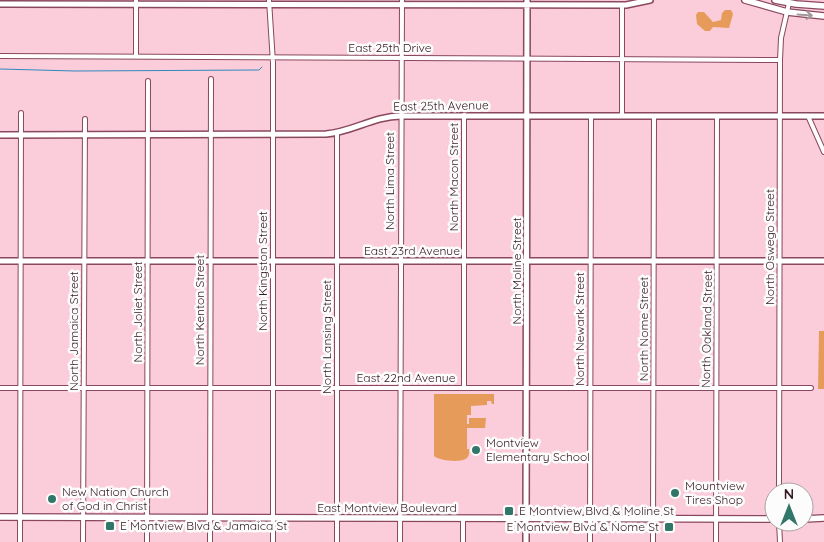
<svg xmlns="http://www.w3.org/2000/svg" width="824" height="542" viewBox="0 0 824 542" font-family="Quicksand,sans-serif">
<rect width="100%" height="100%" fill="#fbcdda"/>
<path fill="#e79b5a" d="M725,10H731L733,14L729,28L713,27L710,31H705L697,24L696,15L698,12H704L713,22L721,20L722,13Z
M819,331H824V389H818Z
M434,394H494V404H492L491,401H487V405L471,406V415H467V424H469V418H486L485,428H467V449H469C469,453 470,454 467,458C462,463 439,461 434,456Z"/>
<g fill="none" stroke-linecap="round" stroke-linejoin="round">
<path stroke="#3088bd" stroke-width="1" d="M0,69L75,71L259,70L262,67"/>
<g stroke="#89485d" stroke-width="6">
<path id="minor" d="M269,0L273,63V542
M0,56L780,60
M136,56V0
M622,116V5
M808,116L824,152
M0,388H811
M464,388V115
M779,492L780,60L781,38L789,3
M463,518V542
M779,522L780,542
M20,542L21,113
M83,542L85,119
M147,542L148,81
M210,542L211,79
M337,542V133
M400,542L402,0
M590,542L591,116
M653,542L654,116
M716,542L717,116"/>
</g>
<g stroke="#89485d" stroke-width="8">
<path id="tertiary" d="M0,4L626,5L650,0
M0,135L326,134C352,132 374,116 401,116H824
M0,261H824
M526,542L527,0"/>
</g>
<g stroke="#89485d" stroke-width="8">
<path id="secondary" d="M745,0L787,12L824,16
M775,0L796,4L824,6
M0,517L774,519
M804,519L824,518"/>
</g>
<use href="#minor" stroke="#fff" stroke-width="4"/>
<use href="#tertiary" stroke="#fff" stroke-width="5"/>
<use href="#secondary" stroke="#fff" stroke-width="5.5"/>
</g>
<defs><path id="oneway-shaft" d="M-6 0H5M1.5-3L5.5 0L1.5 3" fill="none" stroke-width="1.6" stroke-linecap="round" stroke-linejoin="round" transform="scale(1.25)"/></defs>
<use stroke="#a4979c" href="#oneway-shaft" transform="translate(805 15) rotate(4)"/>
<g fill="#32766a" stroke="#fcfcfc" stroke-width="2">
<circle cx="476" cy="450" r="5"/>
<circle cx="675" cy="493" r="5"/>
<circle cx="52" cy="499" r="5"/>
<rect x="504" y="506" width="10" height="10" rx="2.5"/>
<rect x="105" y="521" width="10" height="10" rx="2.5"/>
<rect x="664" y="522" width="10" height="10" rx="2.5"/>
</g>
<g text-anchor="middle" stroke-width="5" stroke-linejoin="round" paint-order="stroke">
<g font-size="12" fill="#341822" stroke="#fcfcfc">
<text x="390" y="52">East 25th Drive</text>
<text transform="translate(441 106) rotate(-1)" y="4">East 25th Avenue</text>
<text transform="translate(454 177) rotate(-90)" y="4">North Macon Street</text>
<text transform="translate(390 181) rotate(-90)" y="4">North Lima Street</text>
<text transform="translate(770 247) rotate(-90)" y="4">North Oswego Street</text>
<text x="412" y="255">East 23rd Avenue</text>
<text transform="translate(263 271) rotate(-90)" y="4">North Kingston Street</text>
<text transform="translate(517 271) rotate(-90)" y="4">North Moline Street</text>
<text transform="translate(200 310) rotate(-90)" y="4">North Kenton Street</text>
<text transform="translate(138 312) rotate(-90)" y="4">North Joliet Street</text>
<text transform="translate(580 329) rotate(-90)" y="4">North Newark Street</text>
<text transform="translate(644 329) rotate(-90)" y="4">North Nome Street</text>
<text transform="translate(707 329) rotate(-89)" y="4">North Oakland Street</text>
<text transform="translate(74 331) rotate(-90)" y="4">North Jamaica Street</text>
<text transform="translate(327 337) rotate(-90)" y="4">North Lansing Street</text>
<text x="406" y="382">East 22nd Avenue</text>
<text x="387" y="512">East Montview Boulevard</text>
</g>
<g font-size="12" fill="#341822" stroke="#fcfcfc" text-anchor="start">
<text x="486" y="447">Montview<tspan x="486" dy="14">Elementary School</tspan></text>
<text x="685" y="490">Mountview<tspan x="685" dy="14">Tires Shop</tspan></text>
<text x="62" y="496">New Nation Church<tspan x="62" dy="14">of God in Christ</tspan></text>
<text x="519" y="515">E Montview Blvd &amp; Moline St</text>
<text x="120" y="530">E Montview Blvd &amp; Jamaica St</text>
<text x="659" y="531" text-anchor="end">E Montview Blvd &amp; Nome St</text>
</g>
</g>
<g transform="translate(789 507)"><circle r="24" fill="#fcfcfc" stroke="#aca1a5"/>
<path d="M0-4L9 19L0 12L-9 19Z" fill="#32766a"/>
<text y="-8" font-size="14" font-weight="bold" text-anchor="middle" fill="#341822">N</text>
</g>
</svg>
